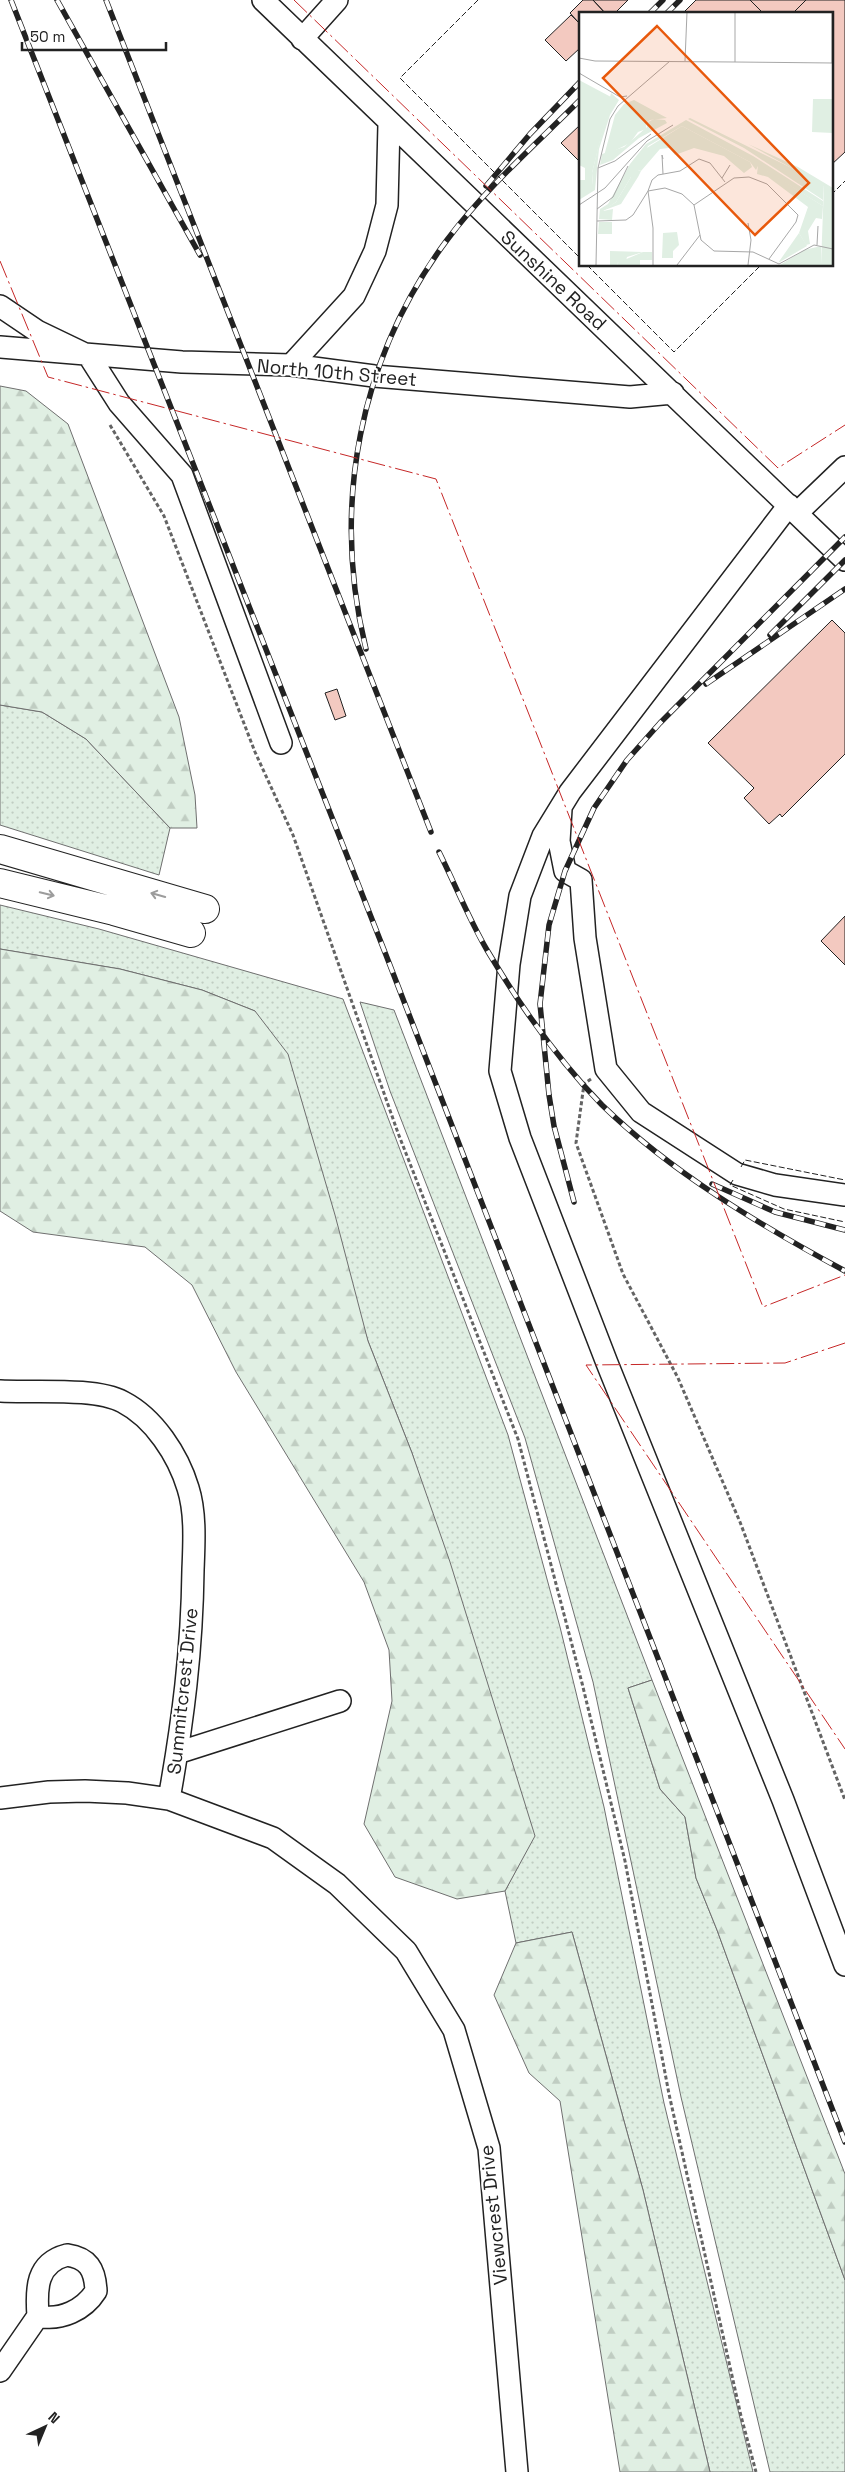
<svg xmlns="http://www.w3.org/2000/svg" width="845" height="2472" viewBox="0 0 845 2472" font-family="'Space Grotesk',sans-serif">
<defs>
<pattern id="grass-dots" width="8" height="8" patternUnits="userSpaceOnUse" patternTransform="scale(1.25)"><rect width="8" height="8" fill="#e0efe3"/><path d="M2 2h.1M6 6h.1" fill="none" stroke="#c0cdc2" stroke-width="1.8" stroke-linecap="round"/></pattern>
<pattern id="forest-firs" width="22" height="20" patternUnits="userSpaceOnUse" patternTransform="scale(1.25)"><rect width="22" height="20" fill="#e0efe3"/><path d="M5 1l3.5 6h-7zM16 11l3.5 6h-7z" fill="#c0cdc2"/></pattern>
</defs>
<rect width="100%" height="100%" fill="#fff"/>
<path fill="url(#grass-dots)" stroke="#6f6f6f" d="M0,705L42,712L86,739L170,828L159,875L0,825Z
M0,905L99,929L343,999L508,1435L560,1627L604,1807L664,2103L753,2472H710L643,2190L572,1932L516,1943L505,1891L534,1836L412,1453L368,1341L255,1011L202,990L120,969L0,949Z
M360,1002L394,1010L652,1680L628,1688L660,1789L685,1817L696,1878L717,1930L845,2280V2472H770L681,2097L593,1682L525,1438L390,1091Z"/>
<path fill="url(#forest-firs)" stroke="#6f6f6f" d="M0,386L26,391L68,424L179,717L195,795L197,828H170L86,739L42,712L0,705Z
M0,949L120,969L202,990L255,1011L288,1054L335,1215L368,1341L412,1453L450,1562L535,1836L505,1891L457,1899L395,1877L364,1824L392,1701L389,1650L364,1582L236,1372L192,1285L145,1247L33,1232L0,1211Z
M652,1680L845,2174V2280L717,1930L696,1878L685,1817L660,1789L628,1688Z
M572,1932L643,2190L710,2472H620L560,2101L529,2073L494,1995L516,1943Z"/>
<path fill="#f3c9c0" stroke="#222" d="M583,0H593L606,14H580V24L570,13Z
M593,0H628L614,14H606Z
M696,0H750L764,14H682Z
M750,0H806L792,14H764Z
M806,0H845V152L831,165V14H792Z
M571,15L580,24V48L566,61L545,40Z
M580,125V162L561,143Z
M832,620L845,633V754L782,817L780,814L769,824L744,798L754,788L708,743Z
M337,689L346,716L335,720L325,693Z
M845,916V965L821,941Z"/>
<g fill="none" stroke-linecap="round" stroke-linejoin="round">
<g stroke="#222" stroke-width="24">
<path id="minor" d="M263,0L845,560
M302,39L337,0
M0,306L37,331L89,356L119,403L182,475L281,743
M0,347L182,362L291,365L374,376L630,397L673,393
M291,365L354,296L375,251L387,205L389,124
M789,505L570,792L543,836L520,896L509,964L500,1071L520,1138L607,1363L783,1800L845,1965
M797,513L845,467
M561,809L559,841L565,871L581,880L585,938L606,1069L641,1112L737,1174L775,1185L845,1195
M0,1391C33,1393 95,1387 123,1402C154,1418 178,1455 188,1488C196,1513 194,1544 193,1570C192,1650 183,1721 169,1799
M177,1753L340,1701
M0,1798L49,1792L85,1791L127,1793L169,1799L273,1838L337,1884L406,1951L454,2030L489,2148L517,2472
M67,2255C88,2258 95,2269 96,2291C84,2310 61,2321 38,2316C36,2289 36,2263 67,2255Z
M0,2371L38,2316"/>
</g>
<g stroke="#222" stroke-width="30">
<path id="highway" d="M0,849L205,909
M0,883L114,911L191,933"/>
</g>
<path stroke="#646464" stroke-width="3" stroke-dasharray="4 2.5" stroke-linecap="butt" d="M110,425L164,516L255,752L293,835L398,1133L518,1439L582,1683L625,1861L669,2094L741,2416L756,2472
M591,1079L584,1084L576,1143L623,1274L678,1378L740,1522L845,1800"/>
<use href="#minor" stroke="#fff" stroke-width="21"/>
<use href="#highway" stroke="#fff" stroke-width="28"/>
<g stroke="#222" stroke-width="5.5">
<path id="rail" d="M11,0L386,955L845,2142
M57,0L200,255
M106,0L431,832
M649,14L663,0
M666,14L680,0
M486,186L530,134L580,82
M770,635L845,560
M366,649C331,506 359,358 447,240C485,189 535,145 580,100
M706,684L845,589
M439,852C455,884 469,919 487,950C519,1004 558,1060 602,1105C672,1173 760,1225 845,1271
M712,1184L775,1212L845,1230
M574,1202L554,1126L549,1095L540,1004L549,925L565,871L594,808L627,760L660,723L845,537"/>
</g>
<use href="#rail" stroke="#fff" stroke-width="4" stroke-dasharray="11" stroke-linecap="butt"/>
<path stroke="#222" stroke-width="1" stroke-dasharray="6 2.5" stroke-linecap="butt" d="M478,0L400,78L580,258
M831,195L845,181
M587,265L674,352L761,265
M741,1167L745,1160L845,1180
M733,1180L730,1185L784,1209L845,1222"/>
<path stroke="#c62828" stroke-width="1" stroke-dasharray="18 4 2.5 4" stroke-linecap="butt" d="M294,0L778,468L845,425
M0,261L48,377L436,479L763,1307L845,1275
M845,1343L785,1363L586,1365L845,1749"/>
</g>
<defs><path id="oneway-shaft" d="M-6 0H5M1.5-3L5.5 0L1.5 3" fill="none" stroke-width="1.6" stroke-linecap="round" stroke-linejoin="round" transform="scale(1.25)"/></defs>
<g stroke="#9c9c9c">
<use href="#oneway-shaft" transform="translate(47 894) rotate(14)"/>
<use href="#oneway-shaft" transform="translate(158 895) rotate(-164)"/>
</g>
<g text-anchor="middle" stroke-width="4" stroke-linejoin="round" paint-order="stroke">
<g font-size="19" fill="#222" stroke="#fff">
<text transform="translate(554 280) rotate(43)" y="7">Sunshine Road</text>
<text transform="translate(337 372) rotate(5)" y="7">North 10th Street</text>
<text transform="translate(182 1691) rotate(-84)" y="7">Summitcrest Drive</text>
<text transform="translate(493 2215) rotate(-96)" y="7">Viewcrest Drive</text>
</g>
</g>
<g transform="translate(579 12)">
<rect width="254" height="254" fill="#fff"/>
<path d="M32,81L40,88L31,103L20,137L16,178L0,188V168H6V173H14L13,161ZM234,87H254V121L233,120ZM111,106L245,172L244,188L165,136L109,107ZM75,107L86,108L88,111L60,126L34,148L21,153L23,142L45,135L68,115L67,111ZM107,108L174,144L244,189V194L179,154L177,158L171,150L103,114L69,134L59,158L62,159L59,165H52L37,190L24,199L34,197L33,208L20,207L21,197L29,192L51,152L67,132ZM20,210H33V222H19ZM220,221L228,234L199,251ZM64,240H73V248H61V253H39L38,251Z" fill="#e0efe3"/>
<path d="M0,68L32,85L13,161L14,173L9,177L6,173V156L0,153ZM55,88L88,106L71,108L67,111V117L59,120L51,131L25,144L36,103L45,92ZM103,114L171,150L173,155L165,161L145,144L115,136L96,143L90,136L81,137L62,159L57,157L63,139ZM169,132L219,155L254,176V179ZM179,153L244,194L243,207L237,206L229,219L231,232L227,233L220,221L229,195L189,165L178,162ZM52,165H59L42,192L23,199L37,190ZM98,220L100,233L94,239V246H83L84,221ZM242,234V253H201L225,238ZM31,239L64,240L48,245L47,249L38,251L39,253H31Z" fill="#e0efe3"/>
<path d="M245,172L254,179V253H242Z" fill="#e0efe3"/>
<path fill="none" stroke="#a7a7a7" stroke-width="1" d="M0,46L16,49L156,50V0M106,49L108,0M156,50L254,51M253,51V0M0,61L41,85L48,84M84,147L83,143L84,162M19,156L36,149L72,122M143,166L151,153M0,193L26,176L68,129L94,113M115,193L155,166L170,165L188,172L219,203L217,210L190,247M18,197L34,185L49,154M18,209L47,208L54,203L69,179L86,176L103,182L115,193L122,228L135,239L174,240L200,252L235,233L254,237M238,233L239,214M17,253L19,156L31,107L39,94L91,49M74,253V216L69,179L73,168L79,163L101,159L120,147L131,151L146,170M98,253L121,223M169,253L172,228L169,211"/>
<path fill="#e8590c" fill-opacity="0.15" stroke="#e8590c" stroke-width="2.5" d="M78,14L230,171L176,223L24,66Z"/>
<rect width="254" height="254" fill="none" stroke="#222" stroke-width="2.5"/>
</g>
<g transform="translate(45 2427) rotate(44)" stroke="#ffffff" stroke-width="4" paint-order="stroke">
<path d="M0-4L9 19L0 12L-9 19Z" fill="#222222"/>
<text y="-8" font-size="14" font-weight="bold" text-anchor="middle" fill="#222222">N</text>
</g>
<path d="M22 42v8h144v-8" fill="none" stroke="#222222" stroke-width="2.5"/>
<text x="30" y="42" font-size="15" fill="#222222" stroke="#ffffff" stroke-width="4" paint-order="stroke">50 m</text>
</svg>
